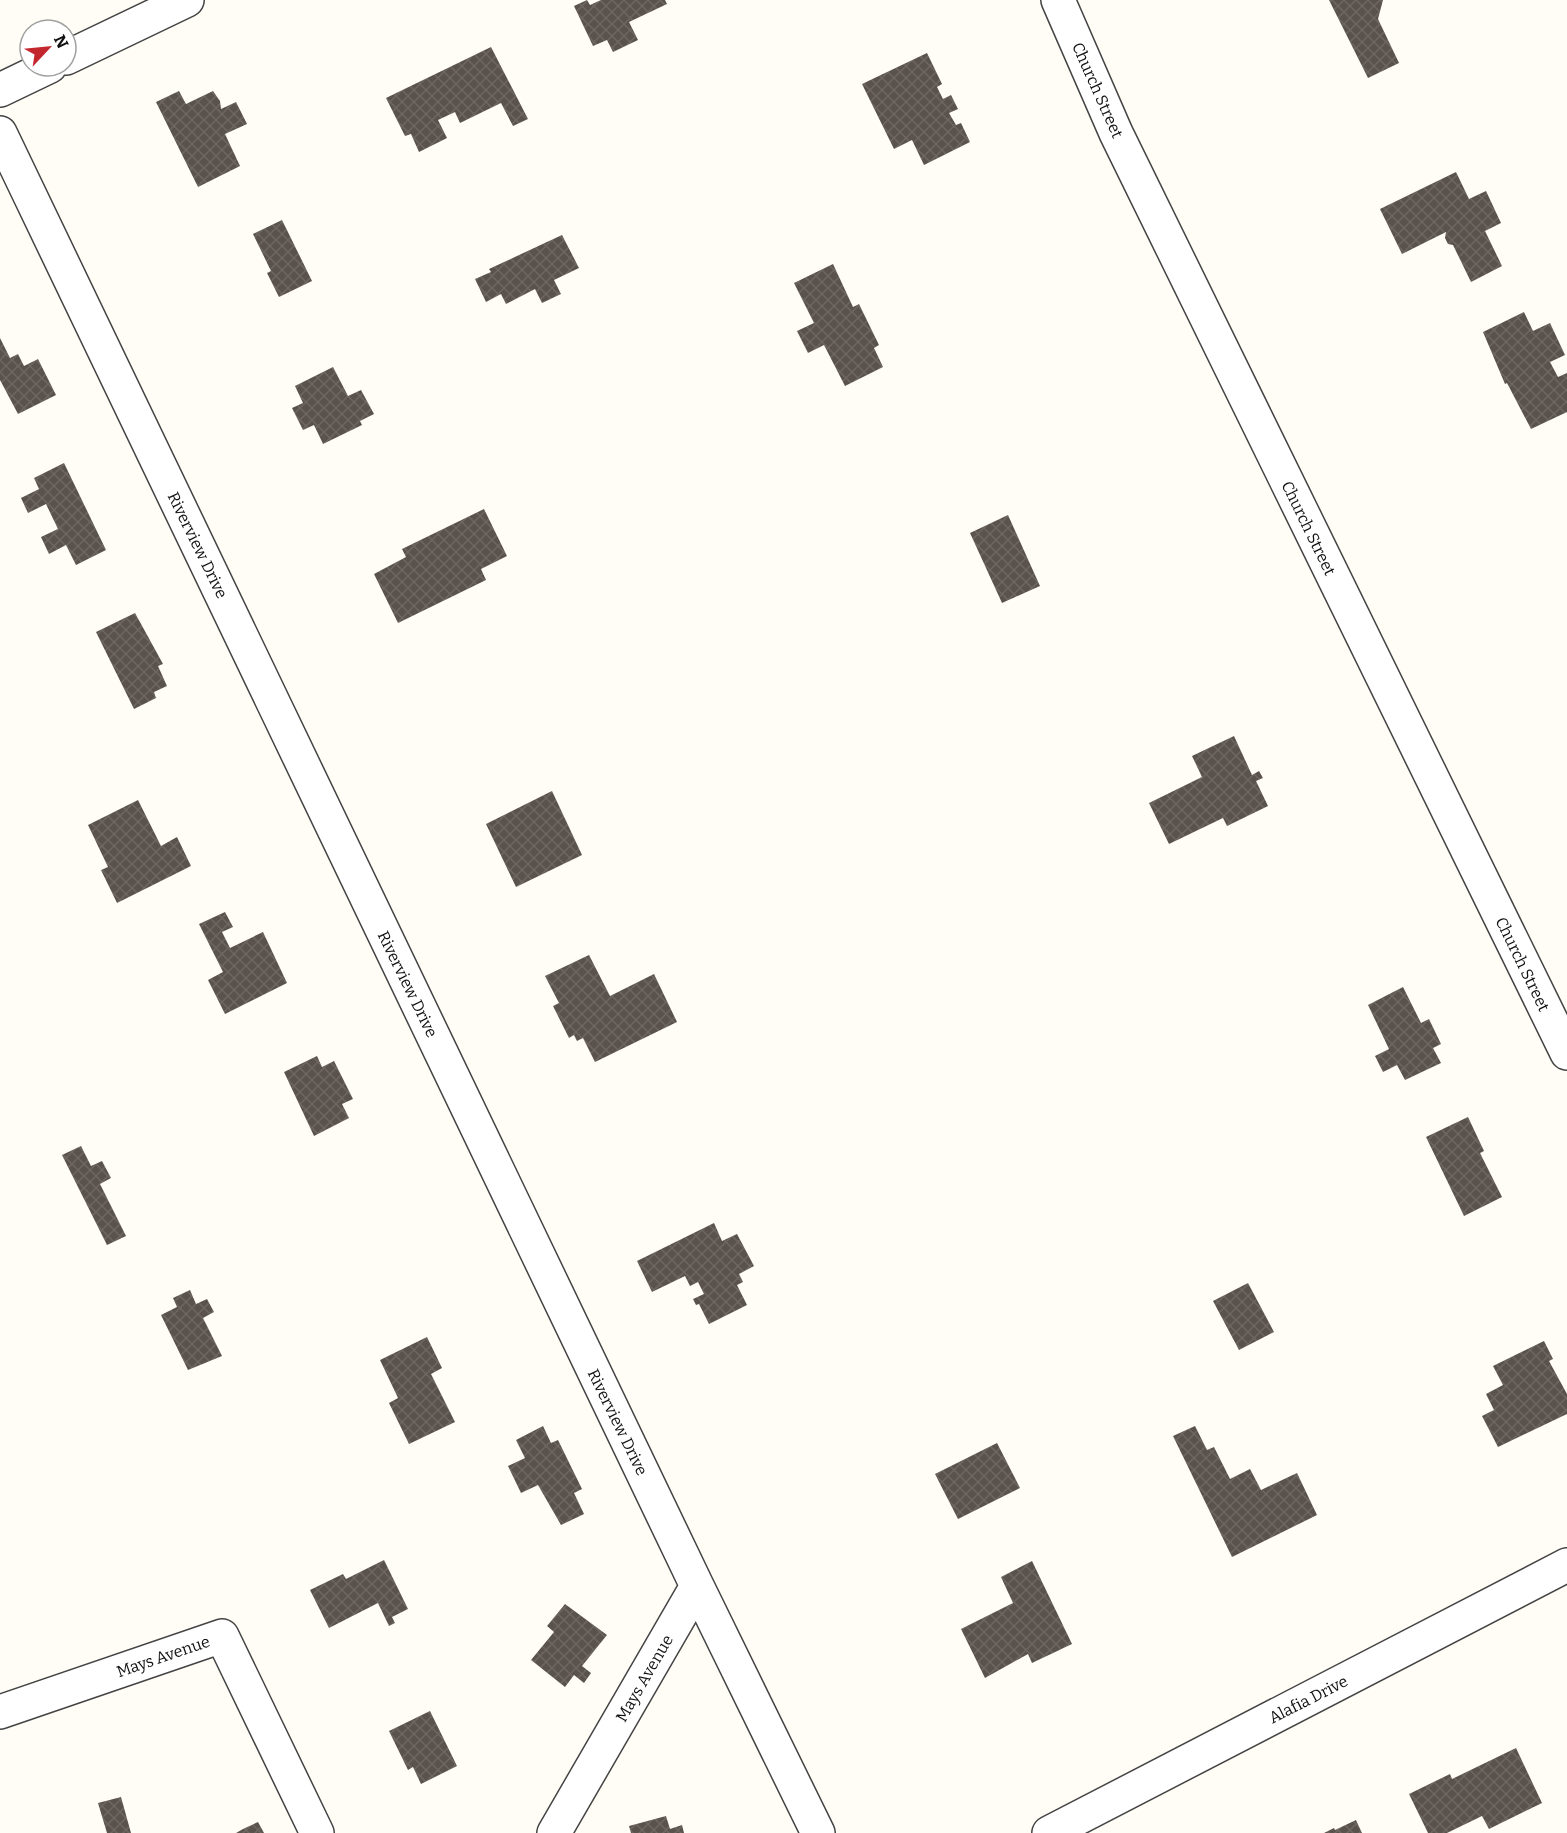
<svg xmlns="http://www.w3.org/2000/svg" width="1567" height="1833" viewBox="0 0 1567 1833" font-family="Bitter,serif">
<defs>
<pattern id="building-cross-hatch" width="8" height="8" patternUnits="userSpaceOnUse" patternTransform="scale(1.5)"><rect width="8" height="8" fill="#5a524d"/><path d="M0 0l8 8M0 8l8-8" fill="none" stroke="#6d6662"/></pattern>
</defs>
<rect width="100%" height="100%" fill="#fffdf5"/>
<path fill="url(#building-cross-hatch)" d="M587,0L590,5L601,0H665L667,4L629,22L638,40L613,52L607,40L593,46L574,6Z
M1329,0H1383L1378,19L1399,63L1368,78Z
M491,47L528,119L513,126L501,103L460,123L455,112L438,120L447,138L419,152L411,134L405,136L386,98Z
M927,53L942,84L937,87L943,99L951,95L958,109L949,113L956,125L961,123L970,142L924,165L912,140L894,149L862,84Z
M179,91L186,104L213,91L220,101L221,109L236,102L247,124L225,134L240,166L198,187L156,102Z
M1456,172L1469,199L1486,191L1501,223L1485,231L1502,266L1471,282L1453,245L1448,244L1445,238L1446,232L1402,254L1380,209Z
M282,220L312,281L279,297L267,273L271,271L253,234Z
M562,235L579,268L554,280L561,294L542,303L535,289L506,304L501,294L486,302L475,279L491,272L489,269Z
M833,264L853,307L859,304L879,345L874,348L883,367L845,386L824,345L808,353L797,331L814,323L794,283Z
M1524,312L1533,331L1550,323L1565,355L1550,362L1558,377L1567,373V412L1531,429L1507,383L1505,384L1483,332Z
M0,338L10,358L18,354L24,366L38,359L56,395L18,414L0,380Z
M333,367L348,396L361,390L374,414L360,421L362,425L323,444L314,425L303,430L292,408L303,403L295,386Z
M64,463L106,550L76,565L66,545L49,554L41,537L58,529L46,504L28,513L21,498L39,489L34,478Z
M484,509L507,556L481,569L486,580L398,623L374,574L406,557L402,549Z
M1008,515L1040,586L1002,603L970,533Z
M135,613L163,664L158,666L167,686L154,692L156,698L134,709L96,632Z
M1234,736L1252,775L1259,771L1263,778L1256,781L1268,806L1227,826L1223,818L1169,844L1149,803L1202,777L1192,756Z
M552,791L582,855L516,887L486,824Z
M138,800L161,846L177,837L191,866L117,903L101,870L108,867L88,825Z
M225,912L233,927L222,932L230,948L263,932L287,983L225,1014L208,980L223,972L199,924Z
M589,955L610,996L654,974L677,1022L595,1062L583,1038L577,1041L574,1035L569,1038L553,1006L559,1003L545,976Z
M1403,987L1421,1023L1429,1019L1441,1044L1433,1048L1441,1063L1405,1080L1397,1065L1383,1072L1375,1056L1389,1049L1368,1005Z
M317,1056L322,1067L334,1061L353,1099L342,1104L349,1118L314,1136L284,1072Z
M1468,1117L1484,1151L1480,1153L1502,1197L1464,1216L1426,1137Z
M81,1146L91,1166L102,1161L111,1178L100,1184L126,1236L107,1245L62,1155Z
M714,1223L722,1241L737,1234L754,1266L739,1274L743,1282L737,1285L747,1305L709,1324L699,1304L696,1305L693,1299L704,1294L698,1282L690,1286L685,1276L652,1292L637,1261Z
M1248,1283L1274,1332L1239,1350L1213,1301Z
M190,1290L196,1304L207,1299L214,1312L203,1318L222,1356L188,1370L161,1315L177,1307L173,1298Z
M427,1337L442,1368L431,1374L455,1422L409,1444L389,1403L398,1398L380,1360Z
M1544,1341L1553,1359L1549,1361L1567,1394V1414L1498,1447L1482,1416L1494,1410L1486,1394L1503,1385L1493,1366Z
M543,1426L551,1443L558,1440L582,1489L574,1493L584,1514L561,1525L538,1485L521,1493L508,1466L525,1458L516,1440Z
M1195,1426L1207,1450L1214,1447L1230,1479L1250,1469L1261,1490L1297,1473L1317,1515L1232,1557L1173,1436Z
M997,1443L1020,1488L958,1519L935,1474Z
M384,1560L408,1609L392,1617L395,1623L389,1626L378,1603L329,1628L310,1590L343,1574L346,1579Z
M1032,1561L1072,1644L1032,1663L1028,1654L985,1678L961,1629L1013,1603L1001,1577Z
M565,1604L607,1635L582,1666L591,1673L584,1683L574,1675L565,1687L531,1660L554,1632L547,1626Z
M430,1711L457,1766L421,1784L413,1767L408,1770L389,1731Z
M1516,1748L1542,1803L1489,1829L1482,1816L1447,1833H1428L1409,1794L1450,1774L1452,1779Z
M121,1797L131,1833H107L98,1803Z
M666,1816L670,1829L682,1825L684,1833H631L629,1826Z
M1356,1820L1362,1833H1324L1334,1828L1335,1830Z
M258,1822L264,1833H236L243,1829Z"/>
<g fill="none" stroke-linecap="round" stroke-linejoin="round">
<g stroke="#444" stroke-width="36">
<path id="minor" d="M1058,0L1116,133L1567,1053
M0,133L697,1586L818,1833
M0,1712L222,1636L317,1833
M554,1833L697,1586
M1049,1833L1567,1565"/>
</g>
<g stroke="#444" stroke-width="36">
<path id="tertiary" d="M66,58L187,0
M0,90L50,66"/>
</g>
<use href="#minor" stroke="#fff" stroke-width="33"/>
<use href="#tertiary" stroke="#fff" stroke-width="33"/>
</g>
<g text-anchor="middle" stroke-width="6" stroke-linejoin="round" paint-order="stroke">
<g font-size="16" fill="#111" stroke="#fff">
<text transform="translate(1098 90) rotate(66)" y="6">Church Street</text>
<text transform="translate(1309 528) rotate(64)" y="6">Church Street</text>
<text transform="translate(198 545) rotate(64)" y="6">Riverview Drive</text>
<text transform="translate(1523 964) rotate(64)" y="6">Church Street</text>
<text transform="translate(408 984) rotate(64)" y="6">Riverview Drive</text>
<text transform="translate(618 1422) rotate(64)" y="6">Riverview Drive</text>
<text transform="translate(163 1656) rotate(-19)" y="6">Mays Avenue</text>
<text transform="translate(644 1678) rotate(-60)" y="6">Mays Avenue</text>
<text transform="translate(1308 1699) rotate(-27)" y="6">Alafia Drive</text>
</g>
</g>
<g transform="translate(48 48) rotate(64)"><circle r="28" fill="#ffffff" stroke="#a0a0a0" stroke-width="1.5"/>
<path d="M0-4.5L10 22L0 15L-10 22Z" fill="#c4262e"/>
<text y="-9" font-size="16" font-weight="bold" text-anchor="middle" fill="#111111">N</text>
</g>
</svg>
